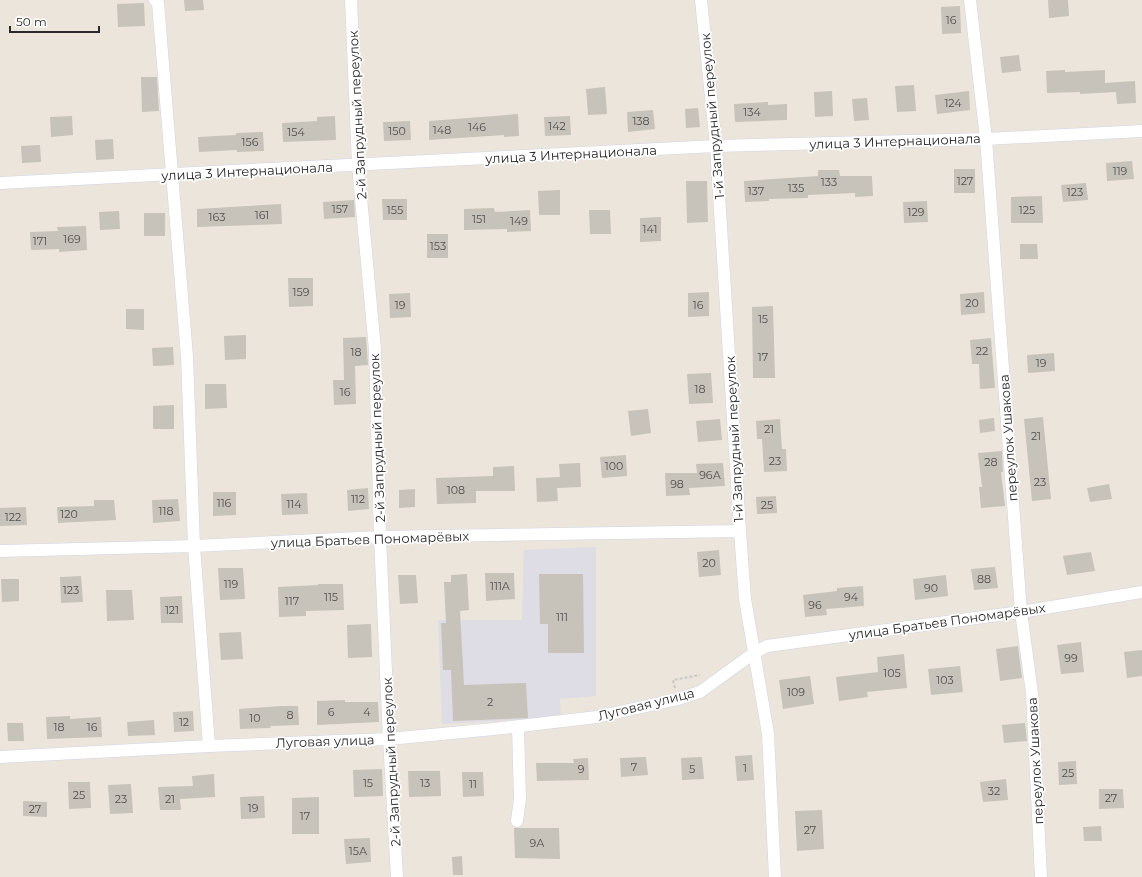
<svg xmlns="http://www.w3.org/2000/svg" width="1142" height="877" viewBox="0 0 1142 877" font-family="Montserrat,sans-serif">
<rect width="100%" height="100%" fill="#ece5db"/>
<path fill="#dedce4" d="M596,547V696L560,699L561,717L442,724L438,620H522L524,550Z"/>
<path fill="#c7c3ba" d="M184,0H203L204,10L185,11Z
M1048,0H1068L1069,16L1049,18Z
M144,3L145,26L118,27L117,4Z
M960,6L961,33L942,34L941,7Z
M1019,55L1021,71L1002,73L1000,57Z
M1065,70V72L1105,70V83L1135,81L1136,103L1117,104L1116,92L1080,94V92L1047,93L1046,71Z
M141,77H157L159,111L142,112Z
M914,85L916,111L897,112L895,86Z
M605,87L607,114L588,115L586,89Z
M832,91L833,116L815,117L814,92Z
M969,91L970,110L937,114L935,95Z
M867,98L869,120L854,121L852,99Z
M768,102V105L787,104V120L735,122L734,104Z
M698,108L700,127L686,128L685,109Z
M653,110L655,129L628,132L627,112Z
M518,114L519,136L504,137V135L429,140V121Z
M72,116L73,135L51,137L50,117Z
M335,116L336,140L283,142L282,123L317,121V117Z
M570,116L571,135L545,136L544,117Z
M410,121L411,140L384,141L383,122Z
M263,132L264,151L237,152V150L199,152L198,137L236,135V133Z
M113,139L114,159L96,160L95,140Z
M40,145L41,162L22,163L21,146Z
M1132,161L1134,179L1107,181L1106,163Z
M954,169H975V193H954Z
M818,170H839L840,176H872L873,196L855,197V193L808,195V198L769,199V201L745,202L744,181L818,176Z
M686,181H707L708,222L687,223Z
M1086,183L1088,200L1063,202L1061,185Z
M560,190V215H539L538,191Z
M1042,196L1043,223H1011V197Z
M382,199H407V220H383Z
M354,200L355,217L324,219L323,202Z
M927,201L928,222L904,223L903,202Z
M281,204L282,224L197,227V209Z
M494,208L495,212L530,210L531,231L507,232V229L464,230V209Z
M589,210H610L611,234H590Z
M119,211L120,229L100,230L99,212Z
M144,213H165V236H144Z
M661,217V241L640,242V218Z
M86,226L87,250L59,252V249L31,250L30,232L58,231L57,227Z
M427,234H448V258H427Z
M1020,244H1037L1038,259H1020Z
M288,278H313V306L289,307Z
M709,292V316L688,317V293Z
M984,292L985,313L961,315L960,294Z
M410,293L411,317L390,318L389,294Z
M773,306L775,378H753L752,307Z
M126,309H144V330L126,329Z
M246,335V359L225,360L224,336Z
M366,337L368,365L355,366L356,404L334,405L333,380H344L343,338Z
M991,338L995,388L980,389L979,364H972L970,340Z
M173,347L174,365L153,366L152,348Z
M1054,353L1055,371L1028,373L1027,355Z
M711,373L713,403L689,404L687,374Z
M205,384H226L227,408L205,409Z
M174,405V429H153V406Z
M648,409L651,433L631,436L628,411Z
M1043,417L1051,499L1032,501L1024,419Z
M994,418L995,431L980,433L979,420Z
M720,419L722,440L698,442L696,421Z
M780,419L782,449H786L787,471L764,472L762,439H757L756,421Z
M1002,451L1003,472H1001L1005,506L981,508L979,487H982L978,453Z
M626,455L627,476L602,478L600,457Z
M580,463L581,487L557,488L558,501L537,502L536,478L560,477L559,464Z
M723,463L725,486L689,488L690,495L666,496L665,473H697L696,464Z
M514,466L515,491H476V503L437,504L436,478L493,476V467Z
M1109,484L1112,499L1090,502L1087,488Z
M368,488L369,509L348,511L347,490Z
M415,489V507L399,508V490Z
M213,492H236V515L213,516Z
M307,493L308,514L282,515L281,494Z
M776,496L777,513L757,514L756,497Z
M178,499L180,521L153,523L152,500Z
M94,500H114L116,520L58,523L57,507L94,506Z
M26,507L27,525L0,526V508Z
M719,550L721,575L699,577L697,552Z
M1091,552L1095,571L1067,575L1063,556Z
M995,567L998,588L974,590L971,569Z
M218,568H243L245,599L220,600Z
M485,573H514L515,599L486,601Z
M467,574L469,610L460,611L464,685L526,683L528,718L453,721L451,670H443L441,623H446L444,582H451V575Z
M539,574H583L584,653H548V624H540Z
M398,575H416L418,603L400,604Z
M946,575L948,596L915,600L913,579Z
M81,576L83,602L61,603L60,577Z
M1,579H19V601L2,602Z
M318,584H343L344,610L306,611V616L279,617L278,587L318,585Z
M863,586L864,606L826,609L827,615L805,617L803,595L837,591V588Z
M106,590H132L134,620L107,621Z
M182,596L183,623H161L160,597Z
M371,624L372,657L348,658L347,625Z
M241,632L243,659L221,660L219,633Z
M1081,642L1084,672L1061,674L1057,645Z
M1018,646L1022,678L1000,681L996,649Z
M1142,650V676L1127,678L1124,652Z
M904,654L907,688L867,692L868,697L839,701L836,677L878,672L877,657Z
M960,666L963,692L931,695L928,669Z
M810,676L814,704L783,709L779,680Z
M345,700V702H378L379,722L317,725V701Z
M281,706H298L299,725L270,726L271,728L240,729L239,709Z
M193,711L194,731L174,732L173,712Z
M70,716V719L101,717L102,737L47,739L46,717Z
M154,720L155,735L128,736L127,722Z
M7,723H23L24,741H8Z
M1025,723L1027,741L1004,743L1002,725Z
M752,755L754,780L737,781L735,756Z
M646,757L648,775L621,777L620,758Z
M702,757L704,779L682,780L681,758Z
M588,758L589,780L537,781L536,763H574L573,759Z
M1076,761L1077,784L1059,785L1058,762Z
M382,769L383,796L354,797L353,770Z
M408,771H440L441,796L409,797Z
M462,772H483L484,796L463,797Z
M214,774L215,797L180,799L181,810H160L158,787L193,786L192,776Z
M1006,779L1008,800L983,802L980,782Z
M68,782H90L91,808L69,809Z
M131,784L133,813L110,814L108,785Z
M1099,789H1123L1124,808L1099,809Z
M264,796L265,818L241,819L240,797Z
M319,797V834H292V798Z
M23,801L47,802V817L23,816Z
M822,810L824,849L797,851L795,811Z
M1101,826L1102,841H1084L1083,827Z
M514,828H559L560,859L515,858Z
M370,838L371,862L346,864L344,839Z
M462,856L463,875H453L452,857Z"/>
<g fill="none" stroke-linecap="round" stroke-linejoin="round">
<g stroke="#d0d4e3" stroke-width="13">
<path id="minor" d="M155,0L158,3L187,357L194,546L209,746
M351,0L358,165L375,350L380,537L389,739L397,877
M701,0L716,146L740,531L745,599L768,734L775,877
M970,0L986,139L1021,612L1032,693L1041,877
M0,183L716,146L986,139L1142,131
M0,551L194,546L380,537L740,531
M0,757L209,746L389,739L494,729L597,717L678,699L700,692L754,653L767,646L1021,612L1142,592
M517,821L520,799L518,727"/>
</g>
<path stroke="#c8c8c8" stroke-width="2" stroke-dasharray="3 2" stroke-linecap="butt" d="M675,688L673,680L700,675"/>
<use href="#minor" stroke="#fff" stroke-width="12"/>
</g>
<g text-anchor="middle" stroke-width="3.5" stroke-linejoin="round" paint-order="stroke">
<g font-size="11" fill="#51504e">
<text x="951" y="24">16</text>
<text x="953" y="107">124</text>
<text x="752" y="116">134</text>
<text x="641" y="125">138</text>
<text x="557" y="130">142</text>
<text x="477" y="131">146</text>
<text x="442" y="134">148</text>
<text x="397" y="135">150</text>
<text x="296" y="136">154</text>
<text x="250" y="146">156</text>
<text x="1120" y="175">119</text>
<text x="965" y="185">127</text>
<text x="829" y="186">133</text>
<text x="796" y="192">135</text>
<text x="756" y="195">137</text>
<text x="1075" y="196">123</text>
<text x="340" y="213">157</text>
<text x="395" y="214">155</text>
<text x="1027" y="214">125</text>
<text x="916" y="216">129</text>
<text x="262" y="219">161</text>
<text x="217" y="221">163</text>
<text x="479" y="223">151</text>
<text x="519" y="225">149</text>
<text x="650" y="233">141</text>
<text x="72" y="243">169</text>
<text x="40" y="245">171</text>
<text x="438" y="250">153</text>
<text x="301" y="296">159</text>
<text x="972" y="307">20</text>
<text x="400" y="309">19</text>
<text x="698" y="309">16</text>
<text x="763" y="323">15</text>
<text x="982" y="355">22</text>
<text x="356" y="356">18</text>
<text x="763" y="361">17</text>
<text x="1041" y="367">19</text>
<text x="700" y="393">18</text>
<text x="345" y="396">16</text>
<text x="769" y="433">21</text>
<text x="1036" y="440">21</text>
<text x="775" y="465">23</text>
<text x="991" y="466">28</text>
<text x="614" y="470">100</text>
<text x="710" y="479">96А</text>
<text x="1040" y="486">23</text>
<text x="677" y="488">98</text>
<text x="456" y="494">108</text>
<text x="358" y="503">112</text>
<text x="224" y="507">116</text>
<text x="294" y="508">114</text>
<text x="767" y="509">25</text>
<text x="166" y="515">118</text>
<text x="69" y="518">120</text>
<text x="13" y="521">122</text>
<text x="709" y="567">20</text>
<text x="984" y="583">88</text>
<text x="231" y="588">119</text>
<text x="500" y="590">111А</text>
<text x="931" y="592">90</text>
<text x="71" y="594">123</text>
<text x="331" y="601">115</text>
<text x="851" y="601">94</text>
<text x="292" y="605">117</text>
<text x="815" y="609">96</text>
<text x="172" y="614">121</text>
<text x="562" y="621">111</text>
<text x="1071" y="662">99</text>
<text x="892" y="677">105</text>
<text x="945" y="684">103</text>
<text x="796" y="696">109</text>
<text x="490" y="706">2</text>
<text x="331" y="716">6</text>
<text x="367" y="716">4</text>
<text x="290" y="719">8</text>
<text x="255" y="722">10</text>
<text x="184" y="726">12</text>
<text x="59" y="731">18</text>
<text x="92" y="731">16</text>
<text x="634" y="771">7</text>
<text x="745" y="772">1</text>
<text x="581" y="773">9</text>
<text x="692" y="773">5</text>
<text x="1068" y="777">25</text>
<text x="368" y="787">15</text>
<text x="425" y="787">13</text>
<text x="473" y="788">11</text>
<text x="994" y="795">32</text>
<text x="79" y="799">25</text>
<text x="1111" y="802">27</text>
<text x="121" y="803">23</text>
<text x="170" y="803">21</text>
<text x="253" y="812">19</text>
<text x="35" y="813">27</text>
<text x="305" y="820">17</text>
<text x="810" y="834">27</text>
<text x="537" y="847">9А</text>
<text x="358" y="855">15А</text>
</g>
<g font-size="13" fill="#2a2a2a" stroke="#fff">
<text transform="translate(357 115) rotate(-93)" y="5">2-й Запрудный переулок</text>
<text transform="translate(712 116) rotate(-95)" y="5">1-й Запрудный переулок</text>
<text transform="translate(895 141) rotate(-2)" y="5">улица 3 Интернационала</text>
<text transform="translate(571 154) rotate(-3)" y="5">улица 3 Интернационала</text>
<text transform="translate(247 171) rotate(-3)" y="5">улица 3 Интернационала</text>
<text transform="translate(377 438) rotate(-92)" y="5">2-й Запрудный переулок</text>
<text transform="translate(1008 438) rotate(-94)" y="5">переулок Ушакова</text>
<text transform="translate(734 439) rotate(-93)" y="5">1-й Запрудный переулок</text>
<text transform="translate(370 539) rotate(-2)" y="5">улица Братьев Пономарёвых</text>
<text transform="translate(947 621) rotate(-8)" y="5">улица Братьев Пономарёвых</text>
<text transform="translate(646 704) rotate(-14)" y="5">Луговая улица</text>
<text transform="translate(325 741) rotate(-2)" y="5">Луговая улица</text>
<text transform="translate(1035 761) rotate(-93)" y="5">переулок Ушакова</text>
<text transform="translate(391 762) rotate(-93)" y="5">2-й Запрудный переулок</text>
</g>
</g>
<path d="M10 26v6h89v-6" fill="none" stroke="#2a2a2a" stroke-width="2"/>
<text x="16" y="26" font-size="12" fill="#2a2a2a" stroke="#ffffff" stroke-width="3" paint-order="stroke">50 m</text>
</svg>
